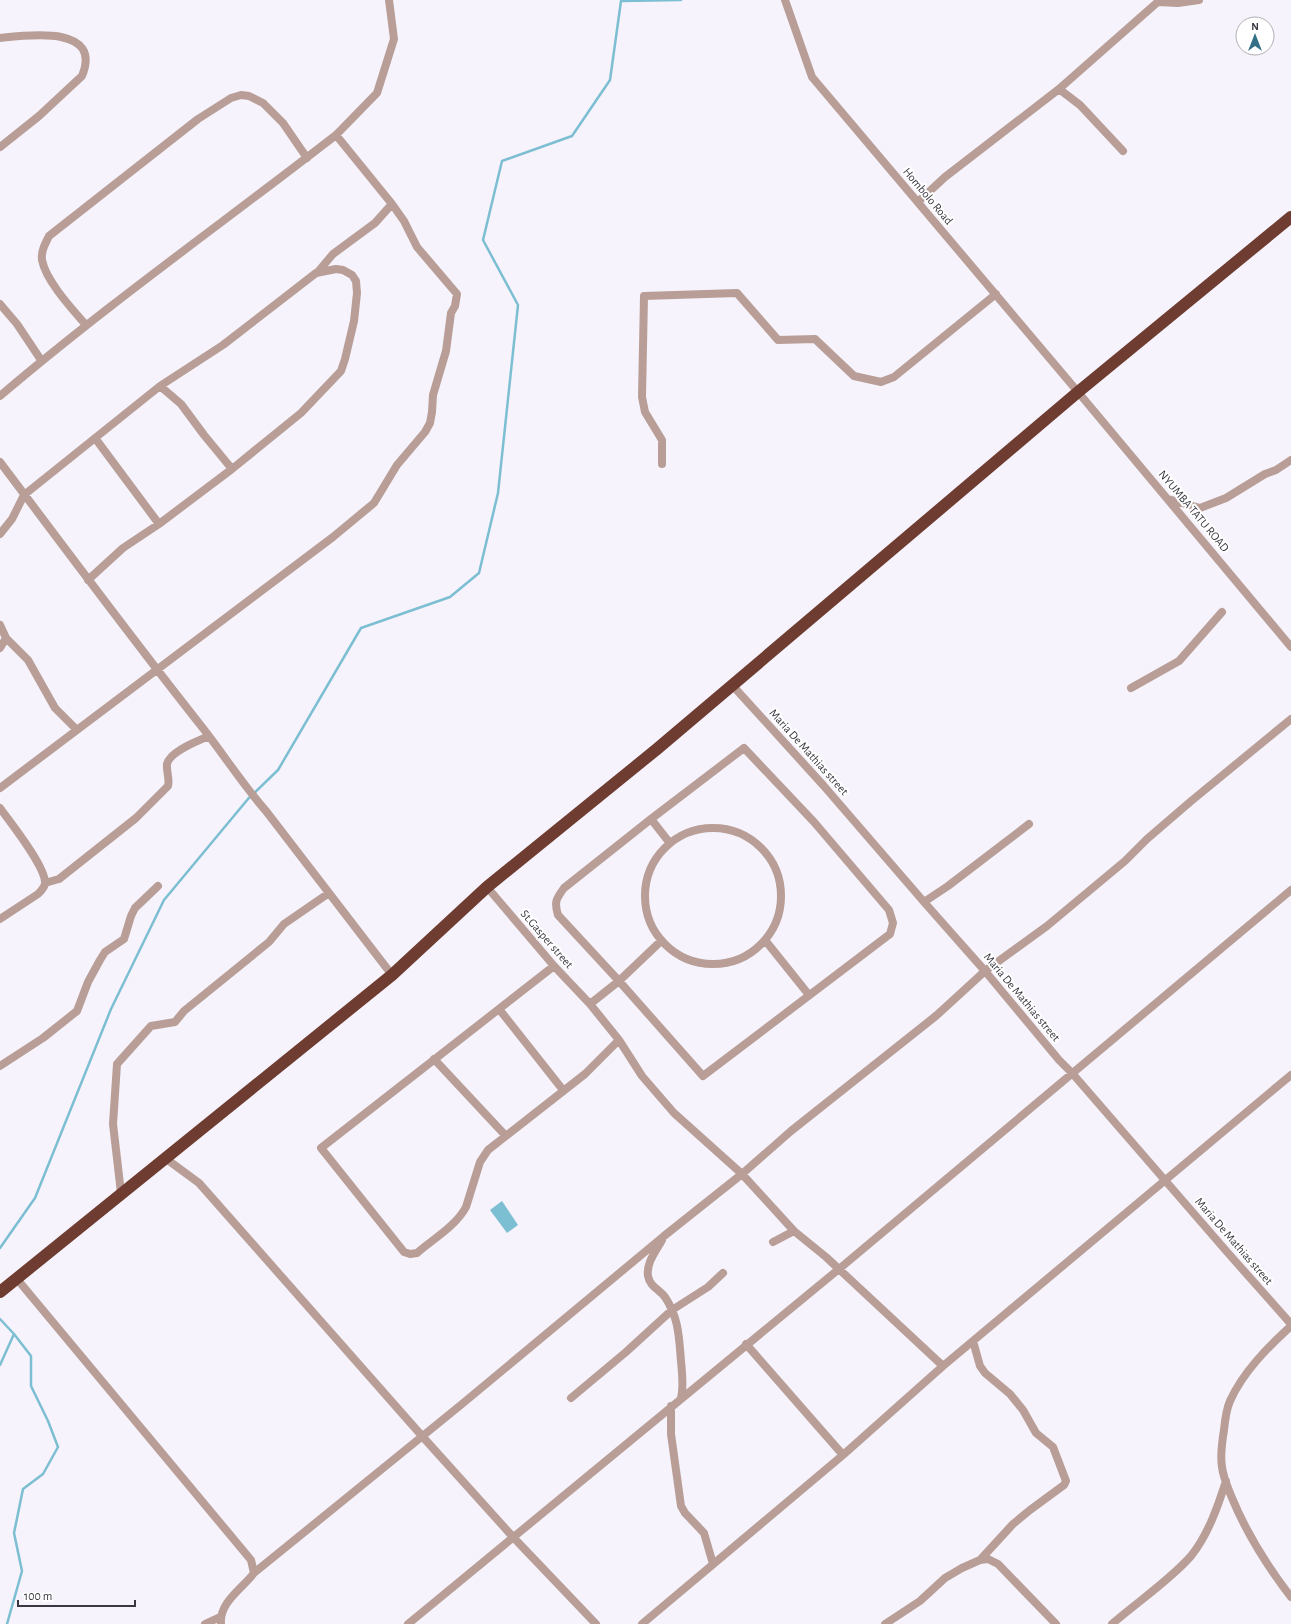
<svg xmlns="http://www.w3.org/2000/svg" width="1291" height="1624" viewBox="0 0 1291 1624" font-family="'Alegreya Sans',sans-serif">
<rect width="100%" height="100%" fill="#f6f3fc"/>
<path fill="#7cbed2" d="M502,1201L518,1225L507,1233L490,1210Z"/>
<g fill="none" stroke-linecap="round" stroke-linejoin="round">
<path stroke="#7cbed2" stroke-width="2.5" d="M0,1248L35,1198L111,1009L164,900L248,799L278,770L361,628L450,597L479,573L498,493L518,305L483,240L502,161L572,136L610,80L621,1L681,0
M0,1319L14,1334L0,1365
M7,1624L22,1571L14,1533L23,1489L43,1474L58,1447L48,1421L31,1386V1356L14,1334"/>
<path stroke="#b89e97" stroke-width="8" d="M785,0L812,77L1078,392L1291,647
M1158,2L1178,3L1199,0
M0,38C29,35 103,25 82,76L39,116L0,147
M1059,89L1080,105L1123,151
M918,202L945,177L1059,89L1160,0
M317,273L333,254L375,223L392,204
M0,304L17,324L41,360
M86,325C72,309 46,281 42,260C41,251 45,244 49,236L198,119L231,98L241,95L249,96L263,103L283,123L307,158
M160,386L181,404L204,435L232,469
M0,396C108,304 224,222 336,135L377,93L394,39L389,0
M95,438L159,524
M0,462C67,551 133,640 202,727C224,755 243,785 266,811L392,975
M662,464V440L645,412L642,397L644,296L737,293L778,340L815,339L854,376L881,382L894,377L996,294
M1168,499L1200,508L1226,498L1265,474L1276,470L1291,460
M0,534L12,519L24,495L160,386L223,345L316,273L336,269L343,270L352,275L356,281L357,293L354,321L345,359L341,371L301,413L232,469L159,524L123,548L88,580
M0,625L6,638L0,648
M6,638L28,660L55,708L77,730
M733,686L823,785L924,902L985,971L1059,1060L1072,1073L1228,1253L1291,1324
M1131,688L1179,661L1222,612
M744,748L814,822L889,910L893,923L890,934L703,1076L619,981L558,915C554,902 556,899 564,888L651,819Z
M0,788L333,537L374,503L397,465L425,432L430,423L432,412L433,395L446,351L451,313L455,306L457,294L417,247L404,221L392,204L336,135
M0,808C10,822 47,868 45,884C44,888 41,891 38,894L0,919
M651,819L669,842
M645 896a68 68 0 1 1 136 0a68 68 0 1 1-136 0Z
M45,883L59,879L136,818L168,786C170,779 166,771 167,764C170,751 198,741 209,736
M487,887L554,966L590,1004L619,1040L642,1076L674,1113L742,1174L794,1231L826,1257L943,1366
M924,902L948,886L1029,824
M765,940L809,995
M554,966L321,1148L404,1252L410,1254L417,1253C433,1239 456,1226 466,1207L480,1162L488,1150L585,1074L619,1040
M590,1004L619,981L661,941
M499,1009L563,1090
M434,1059L505,1135
M0,1066L43,1038L77,1011L88,982L100,960L105,952L124,939L131,916L135,908L158,886
M165,1158L199,1183L422,1436L513,1537L596,1624
M121,1193L113,1124L117,1064L151,1026L175,1022L184,1011L269,942L284,924L329,893
M662,1240C656,1251 646,1263 648,1276C650,1287 659,1289 665,1297C679,1318 679,1338 681,1361C682,1373 684,1386 681,1398
M773,1242L794,1231
M17,1279L251,1560L254,1573C243,1588 219,1602 221,1624
M1291,1326C1268,1347 1243,1372 1230,1401C1226,1410 1225,1420 1224,1430C1222,1442 1220,1455 1222,1467C1223,1477 1228,1488 1232,1498C1247,1534 1267,1566 1291,1597
M973,1341L980,1366L985,1373L1010,1394L1023,1410L1036,1433L1053,1447L1066,1481L1064,1485L1030,1510L1013,1524L980,1560
M746,1344L843,1455
M571,1398L626,1352L672,1310L708,1287L723,1273
M671,1406V1434L681,1506L685,1513L704,1533L713,1564
M254,1573L462,1404L664,1236L742,1174L791,1131L937,1015L985,971L1047,926L1125,861L1147,839L1190,802L1291,719
M205,1624L220,1617
M408,1624L839,1269L1291,890
M642,1624L843,1455L943,1366L1291,1075
M885,1624L920,1601L945,1578L962,1568L980,1560L988,1559L998,1564L1056,1624
M1112,1624C1137,1602 1169,1581 1191,1556C1208,1535 1218,1506 1226,1481"/>
<path stroke="#6e3c30" stroke-width="12" d="M0,1292L392,975L487,887L657,749L1078,392L1291,217"/>
</g>
<g text-anchor="middle" stroke-width="4" stroke-linejoin="round" paint-order="stroke">
<g font-size="12" fill="#393740" stroke="#fff">
<text transform="translate(928 196) rotate(50)" y="4">Hombolo Road</text>
<text transform="translate(1194 511) rotate(50)" y="4">NYUMBA TATU ROAD</text>
<text transform="translate(809 752) rotate(48)" y="4">Maria De Mathias street</text>
<text transform="translate(547 939) rotate(49)" y="4">St.Gasper street</text>
<text transform="translate(1022 997) rotate(50)" y="4">Maria De Mathias street</text>
<text transform="translate(1234 1241) rotate(49)" y="4">Maria De Mathias street</text>
</g>
</g>
<g transform="translate(1255 36)"><circle r="19" fill="#ffffff" stroke="#b0afb3"/>
<path d="M0-3L7 15L0 10L-7 15Z" fill="#337087"/>
<text y="-6" font-size="11" font-weight="bold" text-anchor="middle" fill="#393740">N</text>
</g>
<path d="M18 1600v6h117v-6" fill="none" stroke="#393740" stroke-width="2"/>
<text x="24" y="1600" font-size="12" fill="#393740" stroke="#ffffff" stroke-width="3" paint-order="stroke">100 m</text>
</svg>
